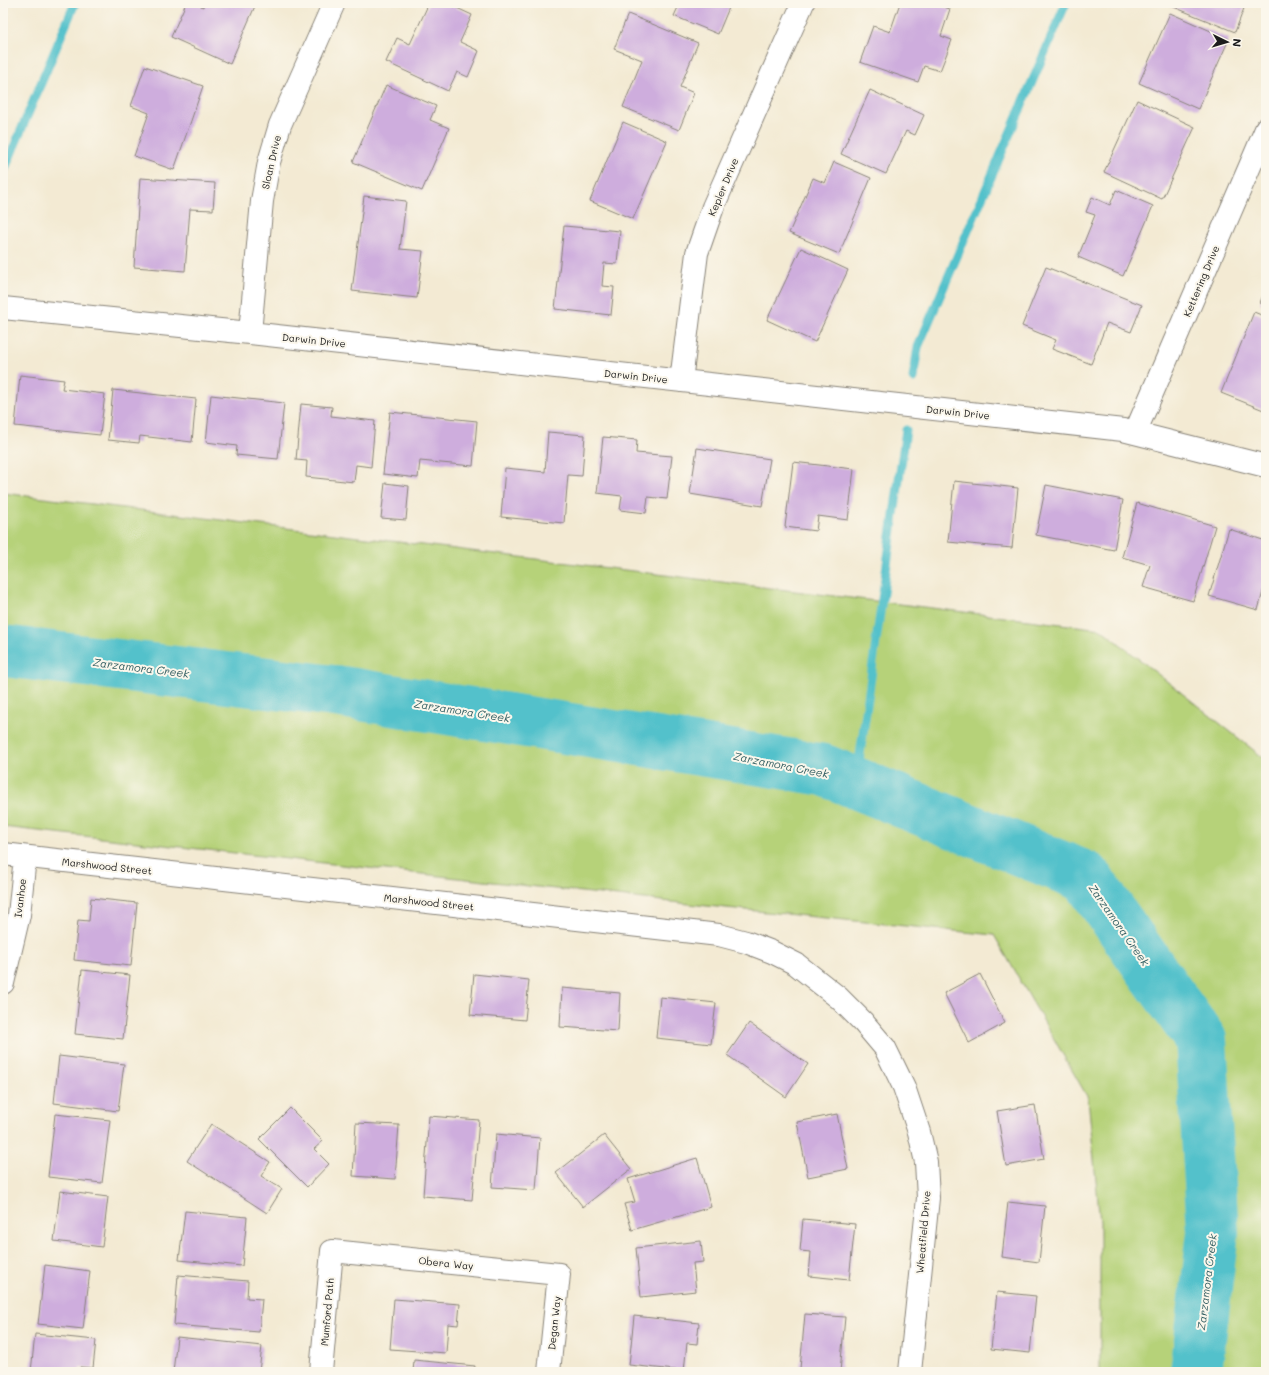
<svg xmlns="http://www.w3.org/2000/svg" width="1269" height="1375" viewBox="0 0 1269 1375" font-family="Mali,sans-serif">
<rect width="100%" height="100%" fill="#fbf7ec"/>
<filter id="ink" filterUnits="userSpaceOnUse"><feTurbulence type="fractalNoise" baseFrequency=".025" numOctaves="2"/><feDisplacementMap in="SourceGraphic" scale="8" xChannelSelector="R" yChannelSelector="G"/><feConvolveMatrix kernelMatrix="1 2 1 2 8 2 1 2 1" color-interpolation-filters="sRGB"/></filter>
<filter id="wash" filterUnits="userSpaceOnUse"><feTurbulence type="fractalNoise" baseFrequency=".012" numOctaves="4" result="noise"/><feDisplacementMap in="SourceGraphic" scale="16" xChannelSelector="R" yChannelSelector="G"/><feGaussianBlur stdDeviation="0.9" result="paint"/><feColorMatrix in="noise" values="0 0 0 0 0 0 0 0 0 0 0 0 0 0 0 0 0 1.4 0 .05"/><feComposite in="paint" operator="in"/></filter>
<g filter="url(#wash)">
<rect width="100%" height="100%" fill="#f3ead3"/>
<path fill="#b6d279" stroke="#69774a" d="M3,493L1101,629L1266,760V1372H1100V1222L1088,1098L994,935L707,906L3,827Z"/>
<g fill="none" stroke-linecap="round" stroke-linejoin="round">
<path stroke="#53c1cb" stroke-width="9" d="M3,173L75,3
M913,378L918,347L1066,3
M856,783L906,430"/>
<path stroke="#53c1cb" stroke-width="52" d="M3,651L342,692L824,770L1086,877L1201,1040L1213,1232L1196,1372"/>
</g>
<g id="blocks">
<path fill="#ceaddd" d="M186,3H195L203,7L204,3H248L255,6L230,64L171,37Z
M429,3H446L472,15L460,42L479,51L468,77L457,72L448,91L386,62L397,38L410,44Z
M680,3H731L718,34L674,16Z
M900,3H933L950,9L941,36L952,40L940,71L924,66L918,82L860,62L873,26L890,32Z
M1164,3H1246L1235,32Z
M1170,13L1229,39L1198,109L1139,83Z
M628,14L698,43L680,87L694,93L679,130L623,107L642,60L614,49Z
M145,66L203,86L174,170L134,156L149,113L131,106Z
M386,85L436,106L430,120L449,128L422,191L353,162Z
M870,90L924,115L915,135L906,131L886,174L841,154Z
M1137,100L1195,127L1162,199L1104,172Z
M623,122L667,141L633,219L590,201Z
M834,162L871,178L839,254L789,233L813,178L825,183Z
M140,178L215,183L213,210L190,209L185,271L134,267Z
M1116,190L1153,206L1123,276L1078,257L1095,215L1086,212L1092,197L1110,205Z
M364,196L406,201L400,249L423,251L417,298L352,291Z
M564,226L620,231L617,264L604,263L602,286L614,287L611,315L555,309Z
M801,248L848,270L815,342L767,320Z
M1046,267L1142,305L1131,332L1107,323L1091,364L1052,349L1056,340L1022,326Z
M1266,287V305L1260,303Z
M1254,312L1266,317V411L1221,393Z
M20,375L64,380L62,389L105,394L100,435L15,426Z
M113,390L196,399L192,442L140,436L139,443L108,440Z
M211,395L284,403L278,459L236,455L237,446L206,442Z
M301,404L332,407L331,416L375,421L371,467L356,465L354,482L306,477L307,461L296,460Z
M390,412L477,421L473,466L420,461L418,478L383,474Z
M548,432L585,435L582,476L568,475L564,523L501,517L505,468L545,472Z
M603,437L637,440L636,453L672,456L667,499L648,497L646,513L620,510L622,496L597,493Z
M697,448L770,459L762,506L690,494Z
M793,462L854,469L848,520L818,516L816,531L785,527Z
M954,481L1018,488L1012,548L948,542Z
M385,483L409,486L406,520L381,518Z
M1046,485L1123,500L1114,550L1036,535Z
M1137,503L1215,526L1193,601L1143,587L1150,565L1122,557Z
M1229,529L1266,541V588H1264L1258,610L1209,596Z
M91,898L137,903L131,966L74,960L78,920L89,921Z
M82,970L130,975L123,1039L75,1034Z
M474,974L529,980L525,1020L470,1015Z
M980,974L1005,1023L969,1043L944,993Z
M562,988L620,993L618,1031L560,1027Z
M660,997L716,1003L711,1044L656,1038Z
M749,1023L808,1064L786,1097L727,1055Z
M59,1056L124,1064L118,1111L54,1103Z
M1035,1105L1044,1159L1006,1166L997,1111Z
M290,1108L323,1141L314,1149L329,1164L307,1187L259,1139Z
M55,1114L110,1120L102,1183L48,1177Z
M837,1114L848,1169L808,1177L797,1122Z
M429,1116L479,1120L472,1200L423,1196Z
M356,1123L399,1125L395,1179L353,1176Z
M211,1124L270,1162L261,1176L282,1189L267,1213L187,1161Z
M496,1134L540,1138L536,1190L492,1187Z
M604,1135L631,1169L583,1207L556,1173Z
M697,1158L711,1207L632,1230L624,1204L635,1202L628,1179Z
M60,1191L108,1197L102,1247L54,1241Z
M1008,1202L1045,1206L1039,1262L1002,1257Z
M185,1211L247,1217L242,1266L179,1260Z
M803,1219L855,1224L849,1280L809,1276L811,1252L800,1251Z
M701,1241L703,1262L693,1263L696,1291L641,1297L636,1248Z
M45,1265L90,1271L83,1329L38,1324Z
M178,1275L248,1281L247,1298L262,1299L259,1332L174,1325Z
M997,1292L1036,1296L1030,1353L991,1349Z
M394,1299L460,1304L458,1325L448,1324L446,1353L390,1349Z
M805,1314L845,1317L840,1372L800,1369Z
M634,1316L699,1323L697,1344L687,1343L684,1371L629,1365Z
M35,1334L96,1340L93,1368L80,1367V1372H31Z
M177,1337L262,1346L259,1372H173Z
M414,1360L475,1366L474,1372H413Z"/>
</g>
</g>
<g filter="url(#ink)">
<use href="#blocks" fill-opacity="0" stroke="#888378" stroke-width="1"/>
<g fill="none" stroke-linecap="round" stroke-linejoin="round">
<g stroke="#888378" stroke-width="24">
<path id="minor" d="M3,308L250,333L1123,430L1266,466
M250,333L262,201L269,162L280,125L334,3
M681,381L697,253L713,207L803,3
M1135,433L1266,129
M3,854L719,935L746,942L772,952L796,964L839,998L863,1022L885,1048L904,1087L919,1132L926,1162L928,1198L910,1372
M3,983L19,915L25,857
M321,1372L332,1251L559,1274L549,1372"/>
</g>
<use href="#minor" stroke="#fff" stroke-width="22"/>
</g>
</g>
<g text-anchor="middle" stroke-width="4" stroke-linejoin="round" paint-order="stroke">
<g font-size="10" fill="#1c1c1c" stroke="#fbf7ec">
<text transform="translate(271 162) rotate(-77)" y="4">Sloan Drive</text>
<text transform="translate(723 187) rotate(-67)" y="4">Kepler Drive</text>
<text transform="translate(1201 281) rotate(-67)" y="4">Kettering Drive</text>
<text transform="translate(314 340) rotate(6)" y="4">Darwin Drive</text>
<text transform="translate(636 376) rotate(6)" y="4">Darwin Drive</text>
<text transform="translate(958 412) rotate(6)" y="4">Darwin Drive</text>
<text transform="translate(107 866) rotate(6)" y="4">Marshwood Street</text>
<text transform="translate(20 898) rotate(-83)" y="4">Ivanhoe</text>
<text transform="translate(429 902) rotate(6)" y="4">Marshwood Street</text>
<text transform="translate(923 1232) rotate(-85)" y="4">Wheatfield Drive</text>
<text transform="translate(446 1263) rotate(6)" y="4">Obera Way</text>
<text transform="translate(327 1312) rotate(-85)" y="4">Mumford Path</text>
<text transform="translate(554 1323) rotate(-84)" y="4">Degan Way</text>
</g>
<g font-size="11" font-style="italic" fill="#325e62" stroke="#fbf7ec">
<text transform="translate(141 668) rotate(7)" y="4">Zarzamora Creek</text>
<text transform="translate(462 711) rotate(9)" y="4">Zarzamora Creek</text>
<text transform="translate(781 765) rotate(11)" y="4">Zarzamora Creek</text>
<text transform="translate(1119 925) rotate(55)" y="4">Zarzamora Creek</text>
<text transform="translate(1207 1282) rotate(-83)" y="4">Zarzamora Creek</text>
</g>
</g>
<rect width="1269" height="1375" fill="none" stroke="#fbf7ec" stroke-width="16"/>
<g transform="translate(1227 42) rotate(95)" stroke="#fbf7ec" stroke-width="3" paint-order="stroke">
<path d="M0-3L7 15L0 10L-7 15Z" fill="#1c1c1c"/>
<text y="-6" font-size="11" font-weight="bold" text-anchor="middle" fill="#1c1c1c">N</text>
</g>
</svg>
